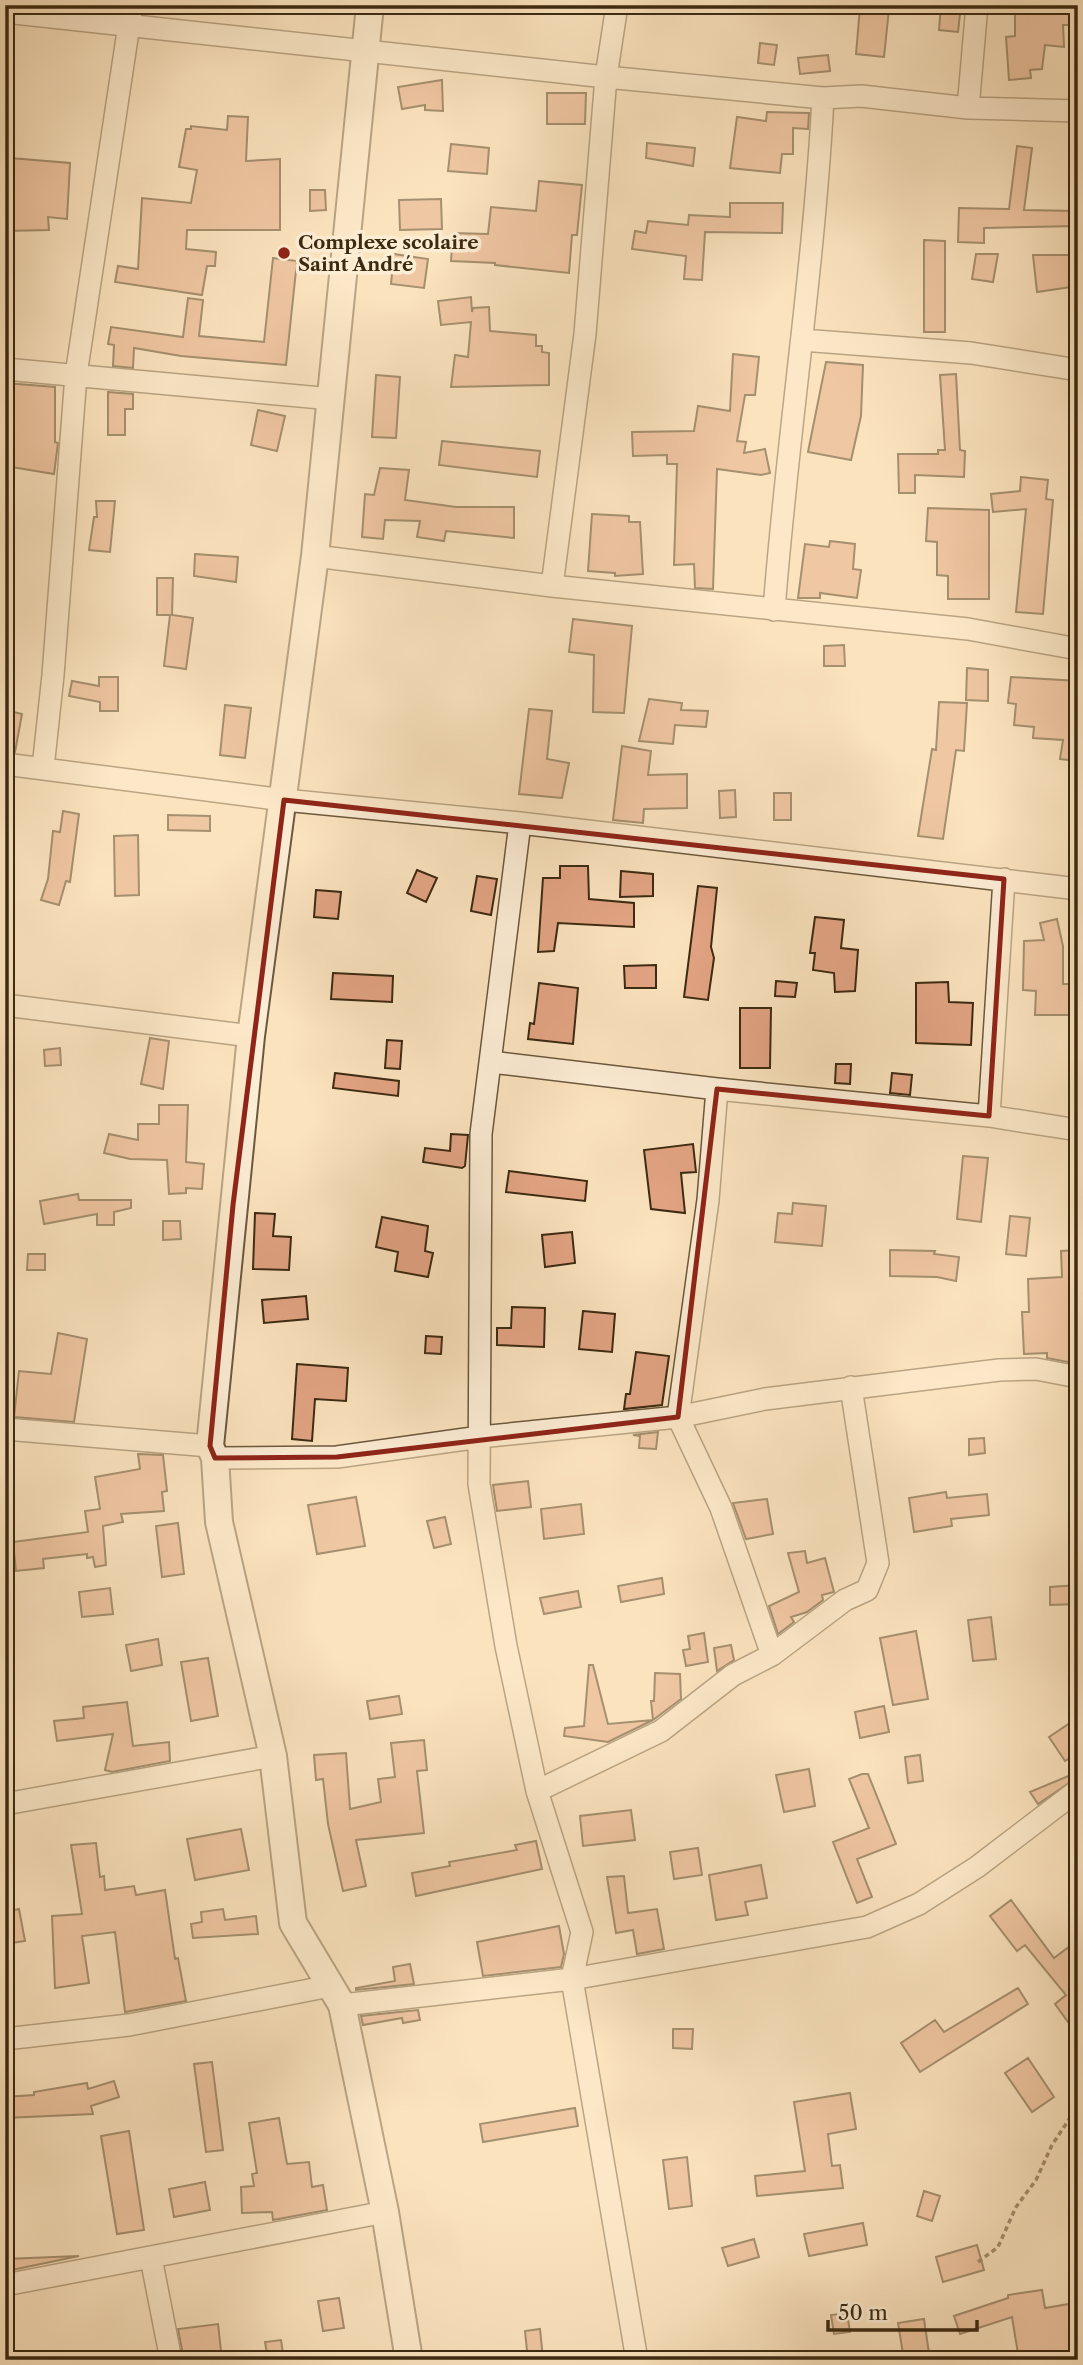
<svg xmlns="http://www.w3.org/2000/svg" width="1083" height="2365" viewBox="0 0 1083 2365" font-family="'Libre Caslon Text',serif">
<rect width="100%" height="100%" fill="#fbe3be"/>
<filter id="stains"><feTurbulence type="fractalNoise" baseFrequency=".00286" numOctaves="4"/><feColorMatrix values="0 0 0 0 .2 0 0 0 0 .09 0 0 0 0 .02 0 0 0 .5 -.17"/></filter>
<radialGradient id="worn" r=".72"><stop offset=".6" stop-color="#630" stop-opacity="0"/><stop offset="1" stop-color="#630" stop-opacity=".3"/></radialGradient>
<path fill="#e3a484" stroke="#3c2a11" stroke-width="2" d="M941,5H961L958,32L939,30Z
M1015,5H1078V25H1063L1064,47L1045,45L1042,69L1030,70L1031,78L1009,80L1006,37L1015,36Z
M860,7L889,9L884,57L856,54Z
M760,43L777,45L774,65L758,63Z
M828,55L830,71L800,74L798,58Z
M442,80L443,111L425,110V105L402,109L398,87Z
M547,93H586L585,124H547Z
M767,112L809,113L808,129L793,128V154H782L780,173L730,168L737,117L766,121Z
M228,116L248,117L246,161L280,159V230H187L186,249L216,252L215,266H207L202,295L115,282L118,266L138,269L142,198L191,203L197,170L179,167L186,129H191V126L227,130Z
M647,143L695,148L693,166L646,158Z
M451,144L489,148L487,174L448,171Z
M1017,146L1032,148L1024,210L1078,211V226L984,228V243L958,242L959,208L1009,209Z
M10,158L70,163L67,219L48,217L49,230L5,231V186L8,187Z
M539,181L582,185L577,235H572L569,273L495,265V263L451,261L453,233L488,234L491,207L536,211Z
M310,190H325L326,210L310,211Z
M441,199L442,229L400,230L399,200Z
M730,203H783L782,233L705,232L702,280L684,279L686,256L632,249L635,231L646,233L648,221L688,225L689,215L730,217Z
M924,240L945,241V332H924Z
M394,254L428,259L424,288L391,284Z
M976,254H998L993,282L972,279Z
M1033,255H1078V286L1037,292Z
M273,258L297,261L286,365L181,356L134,348L133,368L113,366L114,345L108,344L111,327L183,337L188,298L203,300L199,336L264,342Z
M471,297L472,312L473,308L489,307L490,331L536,335V346H542V352L549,353V385L451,387L455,355L468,357L471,322L441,325L438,301Z
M733,354L759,357L755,395H745L737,441L746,442L744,453L765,449L770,473L761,475L717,469L713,589L695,588L694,564L674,565L677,464H667V455L633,456L632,432L694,431L698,406L730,411Z
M826,362L863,365L861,416L851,460L808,452Z
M956,374L960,450L965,451L964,477L915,475V493H899L898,454H938V450H945L940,375Z
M376,375L400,377L396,438L372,437Z
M5,383L55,387V442L58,443L54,474L5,466Z
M108,392L133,394V409H125V435H108Z
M258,410L285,416L277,451L251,445Z
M442,441L540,451L537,477L439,465Z
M380,468L409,470L405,500L456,507H514V538L446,531L444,541L417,537L420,521L385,520L383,539L362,537L365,494L374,495Z
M1021,477L1048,480L1046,499L1053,500L1043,614L1016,612L1026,509L993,512L991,494L1020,491Z
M96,501H115L110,552L89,550L94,517H97Z
M928,508L989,510V599H948V576L937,575V542L926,541Z
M592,514L629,516V522H640L643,574L615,576V573L588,571Z
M830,541L855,544L853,569L861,570L857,598L820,593V598H798L805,544L829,547Z
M195,554L238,557L236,582L194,576Z
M157,578H173L172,615L193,618L186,669L164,666L170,615H157Z
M573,619L632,626L624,713L593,712L594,655L569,652Z
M844,645L845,666H824V646Z
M967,668L988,670V701L966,700Z
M99,677H118V711H100V702L69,696L72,681L99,686Z
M1011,677L1078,681V761L1060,759L1063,740L1033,738L1034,727L1014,725L1016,704L1008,703Z
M649,699L682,703L681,710L708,711L706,727L675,725L673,744L639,741Z
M939,702L967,703L964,751L956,750L943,839L918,836L932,749L936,750Z
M225,705L251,708L245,758L220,755Z
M529,709L552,711L547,759L569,763L562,798L519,794Z
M5,710L22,714L15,752L5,751Z
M622,746L651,751L648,775L687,774V808L644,809L643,823L613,820Z
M735,790L736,817L720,818L719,791Z
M774,793H791V820H774Z
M63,811L79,814L70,882L66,881L59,905L41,900L48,879L53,831L60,832Z
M168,815L210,816V831L168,830Z
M138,835L139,895L115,896L114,836Z
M560,866H588L589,899L634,903V927L558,923L554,951L538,952L543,878H560Z
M417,870L437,878L426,902L407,893Z
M621,871L653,874V896L620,897Z
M477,876L497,879L491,915L471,911Z
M698,886L717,888L711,947L714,958L708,1000L684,997Z
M316,890L341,892L338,919L314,917Z
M815,917L844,920L841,948L858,950L855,991L835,992L834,973L813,970L815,953H810Z
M1057,919L1063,946V984H1078V1015H1035L1036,991L1023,990L1024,941L1044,940L1040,923Z
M656,965V988H625L624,966Z
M333,973L393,976L392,1002L331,999Z
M776,981L797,983L795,997L775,996Z
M948,982L949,1002L973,1003L971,1045L916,1043V983Z
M539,983L578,988L573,1044L528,1039L530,1023L534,1024Z
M740,1008H771L770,1068H740Z
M150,1038L169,1041L163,1089L141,1084Z
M387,1040L402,1041L400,1069L385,1068Z
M60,1048L61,1065L45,1066L44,1050Z
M836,1064H851L850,1084L835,1083Z
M335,1073L399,1081L398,1096L333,1088Z
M892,1073L912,1075L910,1095L890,1093Z
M159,1105H188L186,1162L204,1164L202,1189L186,1188V1193L169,1194L167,1160L130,1159L104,1153L109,1134L138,1140V1124H159Z
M451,1134L468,1135L465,1166L462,1168L423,1162L425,1148L450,1151Z
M693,1144L696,1172L681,1173L685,1213L651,1209L644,1150Z
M963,1156L988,1158L981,1222L957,1219Z
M509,1171L587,1181L585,1201L506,1192Z
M78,1194L79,1200H131V1208L114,1212V1225H97V1214L44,1224L40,1201Z
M793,1203L826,1206L822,1246L775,1242L778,1213L792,1214Z
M255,1213L275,1214L273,1236L291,1237L289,1270L253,1269Z
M1010,1216L1030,1218L1026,1256L1006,1254Z
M382,1217L428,1226L425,1251L433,1253L428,1277L395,1271L398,1252L376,1247Z
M163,1221H180L181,1239L163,1240Z
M572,1232L575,1263L545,1267L542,1235Z
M890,1250L935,1251L934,1254L959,1257L956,1281L937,1277L890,1276Z
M1078,1250V1364L1047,1358V1353L1024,1354L1022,1312H1029L1028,1279L1062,1277L1061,1251Z
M28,1254H45V1270H27Z
M306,1296L308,1319L264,1323L262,1300Z
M512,1307L545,1308L544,1347L497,1345V1328H511Z
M583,1311L615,1314L612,1352L579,1349Z
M58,1333L87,1339L74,1422L14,1417L19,1371L51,1374Z
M426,1336L442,1337L441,1354L425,1353Z
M636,1352L669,1356L662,1405L624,1409L626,1394H630Z
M297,1364L348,1368L346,1401L315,1399L312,1441L292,1439Z
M658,1432L656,1449L639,1448L640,1436L633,1435Z
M984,1438L985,1453L969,1455V1439Z
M138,1454L163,1455L167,1491L162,1492L164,1511L121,1514L123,1522L103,1526L106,1565L95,1567L93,1557L87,1558V1554L43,1559L44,1568L16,1571L13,1542L88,1532L85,1511L100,1509L95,1477L140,1469Z
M528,1481L531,1507L497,1511L493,1485Z
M946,1492L947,1498L987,1494L989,1515L951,1519L952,1526L914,1532L909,1498Z
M356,1497L365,1546L317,1554L308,1505Z
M767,1499L773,1534L746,1539L733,1503Z
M581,1504L584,1534L544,1539L541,1509Z
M445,1517L451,1544L434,1548L427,1521Z
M178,1523L184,1574L162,1577L156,1526Z
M805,1551L807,1563L825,1558L834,1592L822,1595L823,1600L807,1612L791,1617L794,1622L778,1634L769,1606L799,1592L788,1553Z
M662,1578L664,1594L621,1602L618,1586Z
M1078,1585V1604L1050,1605V1587Z
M110,1588L113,1614L82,1617L79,1592Z
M578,1591L581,1607L544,1614L540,1598Z
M991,1617L996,1659L973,1661L968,1620Z
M916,1631L928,1699L893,1705L880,1638Z
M704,1633L708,1662L686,1666L683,1650L690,1649L688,1636Z
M158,1639L162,1665L131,1671L126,1645Z
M731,1645L734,1660L717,1671L714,1648Z
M208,1658L218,1716L191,1721L181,1662Z
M589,1665H593L608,1724L653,1720L608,1742L564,1736L565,1728L584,1726Z
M655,1673L680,1674L681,1699L653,1720L651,1701H654Z
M399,1696L402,1714L370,1719L367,1701Z
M127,1702L133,1746L169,1742L170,1761L112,1772L105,1770L113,1734L57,1741L54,1721L84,1718L83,1707Z
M884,1706L889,1732L860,1738L855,1712Z
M1070,1723L1078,1735V1753L1065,1761L1049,1737Z
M424,1740L427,1770L417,1771L424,1833L356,1840L366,1886L343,1891L328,1824L323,1779L316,1780L314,1755L346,1753L350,1809L381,1802L378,1779L395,1777L391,1743Z
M920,1755L923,1781L908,1783L905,1757Z
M809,1769L815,1806L784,1812L776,1775Z
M1078,1772V1777L1038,1804L1030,1792Z
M862,1774H868L896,1844L857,1859L872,1897L857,1903L833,1842L869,1828L849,1779Z
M631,1810L635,1840L583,1846L580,1816Z
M241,1829L249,1870L195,1880L187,1839Z
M536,1841L542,1869L416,1896L412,1873L450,1866L449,1862L517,1850L515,1845Z
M96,1843L100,1877L104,1876L105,1890L134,1886L136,1895L165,1890L175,1959L178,1958L186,2001L125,2012L115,1932L82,1936L89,1983L55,1988L52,1916L82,1914L71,1845Z
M698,1848L702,1875L674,1879L670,1852Z
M761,1865L767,1898L745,1902L748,1915L716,1920L709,1875Z
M624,1876L628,1913L657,1909L664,1949L637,1954L633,1930L616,1933L607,1877Z
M1011,1900L1054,1958L1078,1940V2036L1055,2004L1066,1995L1025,1945L1017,1951L990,1916Z
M19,1909L25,1941L5,1944V1912Z
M223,1909L225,1920L256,1916L258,1934L193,1938L191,1924L202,1922L201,1912Z
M559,1926L564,1954L561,1967L483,1976L477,1942Z
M410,1964L414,1984L356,1990V1988L395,1981L393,1967Z
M1018,1988L1028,2004L920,2072L901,2043L935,2020L944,2032Z
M418,2010L420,2020L403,2023L402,2018L363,2025L361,2016Z
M673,2029H693L692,2049L673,2048Z
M1028,2058L1054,2097L1032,2112L1005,2073Z
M212,2062L223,2150L206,2152L194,2064Z
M114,2081L119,2097L91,2106L93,2114L5,2118V2097L34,2095V2092L87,2083L88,2089Z
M850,2093L856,2129L828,2134L832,2166L840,2165L843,2188L757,2196L755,2176L805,2171L794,2102Z
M575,2108L578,2126L483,2142L480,2124Z
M279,2118L287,2164L309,2162L312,2187L323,2185L327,2210L273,2220L272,2212L242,2213L241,2187L254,2186L252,2174L257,2173L249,2123Z
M129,2131L144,2230L117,2234L101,2136Z
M687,2157L692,2206L669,2209L663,2160Z
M205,2182L210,2210L174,2217L169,2189Z
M924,2191L940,2196L932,2221L917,2216Z
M863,2223L867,2245L809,2256L804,2234Z
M754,2239L759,2257L728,2266L722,2248Z
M977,2245L984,2270L943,2282L936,2257Z
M79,2256L7,2271L5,2261V2259Z
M1042,2290L1045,2308L1069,2304L1072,2321L1078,2320V2360H1019L1012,2317L960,2334L954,2316L1008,2298V2295Z
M339,2298L344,2328L323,2331L318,2301Z
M847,2313L850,2332L834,2334L831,2315Z
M924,2319L930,2360H904L898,2323Z
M218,2324L221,2351L183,2355L178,2329Z
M540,2329L543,2358L528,2360L525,2331Z
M281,2340L284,2360H268L265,2342Z"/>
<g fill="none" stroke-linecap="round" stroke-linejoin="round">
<g stroke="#6c583c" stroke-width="24">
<path id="minor" d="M5,12L606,77L823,98L861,96L968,108L1078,111
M968,108L977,5
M802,340L971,353L1078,370
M5,369L332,399
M315,556L552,586L968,629L1078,649
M552,586L585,334L606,77L617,5
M774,610C787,439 814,269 823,98
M5,764L284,800L520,823L1078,889
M43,768L53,675L76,375L132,5
M520,823L481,1134L479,1484L506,1646L537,1791L582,1932L572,1979L637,2360
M5,1005L251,1036
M491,1062L717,1089L989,1116L1078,1130
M717,1089L708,1200L678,1417L721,1508L772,1655
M989,1116L1004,879
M5,1429L210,1446
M215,1458L337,1457L480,1437L678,1417L765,1399L999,1370L1036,1369L1078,1377
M537,1791L661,1731L733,1675L772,1655L845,1600L867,1590L878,1563L851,1387
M5,1804L273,1756
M342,2005L572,1979L867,1927L919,1904L977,1867L1078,1790
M5,2039L129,2025L330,1986
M151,2258L171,2360
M5,2285L385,2212"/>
</g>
<g stroke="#6c583c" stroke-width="30">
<path id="tertiary" d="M370,5L315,556L251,1036L210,1446L215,1458L219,1522L273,1756L293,1923L342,2005L385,2212L409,2360"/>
</g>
<path stroke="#3c2a11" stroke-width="3.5" stroke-dasharray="5 3.5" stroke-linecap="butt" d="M978,2262L998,2247L1016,2207L1036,2180L1052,2145L1078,2106"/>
<use href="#minor" stroke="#fcedd5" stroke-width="21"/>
<use href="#tertiary" stroke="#fcedd5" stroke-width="26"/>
</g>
<path d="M0 0H1083V2365H0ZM284,800L1004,879L989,1116L717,1089L678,1417L337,1457L215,1458L210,1446L233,1205Z" fill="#fbe3be" fill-opacity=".55" fill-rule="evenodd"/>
<path fill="none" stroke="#8f2418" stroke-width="5" stroke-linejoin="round" d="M284,800L1004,879L989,1116L717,1089L678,1417L337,1457L215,1458L210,1446L233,1205Z"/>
<circle fill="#8f2418" stroke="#fcedd5" stroke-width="2.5" cx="284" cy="253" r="7"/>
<g text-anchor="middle" stroke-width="7" stroke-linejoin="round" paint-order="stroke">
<g font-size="19" font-weight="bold" fill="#3c2a11" stroke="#fcedd5" text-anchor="start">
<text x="298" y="249">Complexe scolaire<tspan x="298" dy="22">Saint André</tspan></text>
</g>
</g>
<rect width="1083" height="2365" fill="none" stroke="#fbe3be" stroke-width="28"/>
<rect x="7" y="7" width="1069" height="2351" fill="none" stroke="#3c2a11" stroke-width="3.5"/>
<rect x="14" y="14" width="1055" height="2337" fill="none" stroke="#3c2a11" stroke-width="2"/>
<path d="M828 2320v10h149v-10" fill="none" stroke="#3c2a11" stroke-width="3.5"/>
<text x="838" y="2320" font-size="21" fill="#3c2a11" stroke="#fcedd5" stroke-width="5" paint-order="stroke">50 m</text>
<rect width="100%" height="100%" filter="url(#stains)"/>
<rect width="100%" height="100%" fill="url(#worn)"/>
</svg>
